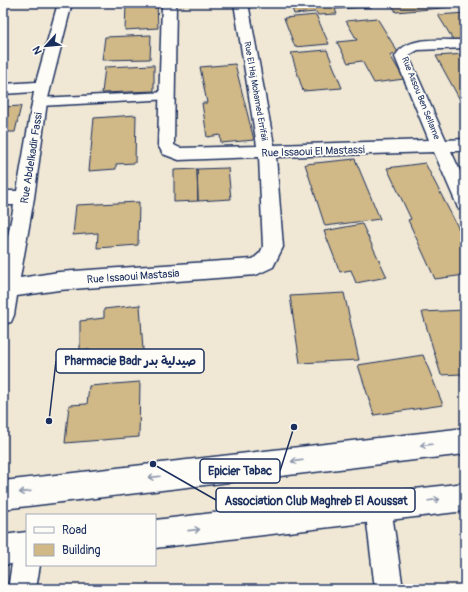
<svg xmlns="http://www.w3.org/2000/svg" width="468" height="592" viewBox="0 0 468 592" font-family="Pangolin,'Playpen Sans Arabic',sans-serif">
<rect width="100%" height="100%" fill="#f0e8d5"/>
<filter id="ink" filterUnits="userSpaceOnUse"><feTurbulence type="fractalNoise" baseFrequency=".025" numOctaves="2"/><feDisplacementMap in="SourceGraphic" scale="8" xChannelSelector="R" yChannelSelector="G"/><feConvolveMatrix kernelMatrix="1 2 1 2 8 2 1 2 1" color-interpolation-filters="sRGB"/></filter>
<g filter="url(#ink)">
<path fill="#d0b887" stroke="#1b2f5e" d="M108,3H157L158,28L125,30L126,5L108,6Z
M290,3H370L372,7L335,9L337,14L318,15L316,12L294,14Z
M391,3H465V6L396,12Z
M465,13V40L454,41L438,15Z
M316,15L329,44L295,47L284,18Z
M377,18L399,54L390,55L404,79L374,83L362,61L348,63L337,42L357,40L346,21Z
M151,35L150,59L102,60L105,37Z
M327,50L342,88L303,91L291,53Z
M465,54V109L436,56Z
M235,64L254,140L221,143L220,135L207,137L202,103H207L200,67Z
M154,65V91L102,93L105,67Z
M21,106L15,132H3V107Z
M136,115L135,163L116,164V169L89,171L94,118Z
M355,159L380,219L325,226L305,164Z
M425,163L465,241V275L435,279L408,220L411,219L387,168Z
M228,168L231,199L198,201L197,169Z
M197,169L198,201L174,202V170Z
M139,202L138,245L97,248L98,233L73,235L76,205Z
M362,224L387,277L356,283L351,270L340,272L324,231Z
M344,293L359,360L300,363L290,296Z
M140,305L144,365L90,372V349L80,350V321L104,318V309Z
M465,310V387L461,374L441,375L422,312Z
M423,355L443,405L374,415L358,365Z
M140,382L139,437L65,443L69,405L87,404L89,386Z"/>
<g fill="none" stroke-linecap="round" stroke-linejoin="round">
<g stroke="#1b2f5e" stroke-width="3">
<path id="pedestrian" d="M168,92L174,96L172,99L39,106L33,102L39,98Z"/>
</g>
<g stroke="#1b2f5e" stroke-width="3">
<path id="minor" d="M58,3H72L47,102L34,198L20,278L59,272L253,259L260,253L263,247L259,157L179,160L163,154L158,145L162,3H176L174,145L180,148L257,146L234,3H248L274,145L429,140L395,57C406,34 443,41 465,40V48L418,50L411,54L409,57L446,140L465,139V151H451L465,182V210L458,208L456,203L434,152L276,157L283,247L273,267L256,275L59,290L17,296L14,315L11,322L3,324V262L14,205H3V191H17L34,92L3,94V84L36,82Z
M378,494L387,498L391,507L403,589H375L365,507L369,498Z
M27,543V565H40L36,589H8L13,557L17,547Z"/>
</g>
<g stroke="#1b2f5e" stroke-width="3">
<path id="secondary" d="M465,428V454L3,509V481Z
M465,483V511L155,548V520Z
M27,532V562L3,565V535Z"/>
</g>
<use href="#pedestrian" fill="#fdfcf7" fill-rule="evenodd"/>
<use href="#minor" fill="#fdfcf7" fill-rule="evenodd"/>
<use href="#secondary" fill="#fdfcf7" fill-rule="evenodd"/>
</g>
<defs><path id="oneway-shaft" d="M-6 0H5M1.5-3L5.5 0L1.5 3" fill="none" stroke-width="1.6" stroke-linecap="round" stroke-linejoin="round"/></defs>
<g stroke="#8c96aa">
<use href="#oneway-shaft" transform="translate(426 445) rotate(173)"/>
<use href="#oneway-shaft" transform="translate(297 461) rotate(173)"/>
<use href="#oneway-shaft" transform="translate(154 477) rotate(173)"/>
<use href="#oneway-shaft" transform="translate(25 492) rotate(173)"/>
<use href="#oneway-shaft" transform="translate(434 500) rotate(-7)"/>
<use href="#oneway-shaft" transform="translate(194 530) rotate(-6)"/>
</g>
</g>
<g text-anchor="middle" stroke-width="3.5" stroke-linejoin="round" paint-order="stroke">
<g font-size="9" fill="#1b2f5e" stroke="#fdfcf7">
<text transform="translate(256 91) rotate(80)" y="3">Rue El Haj Mohamed Errifaii</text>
<text transform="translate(421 98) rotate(68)" y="3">Rue Assou Ben Sellame</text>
</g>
<g font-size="11" fill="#1b2f5e" stroke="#fdfcf7">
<text transform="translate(313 151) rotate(-2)" y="4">Rue Issaoui El Mastassi</text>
<text transform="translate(31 158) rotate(-81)" y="4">Rue Abdelkadir Fassi</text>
<text transform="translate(133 276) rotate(-4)" y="4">Rue Issaoui Mastasia</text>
</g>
</g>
<path fill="none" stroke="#1b2f5e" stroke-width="1.5" d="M49 421L56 361M294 427L280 471M153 464L216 500"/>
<g fill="#1b2f5e" stroke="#fdfcf7" stroke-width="1.5">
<circle cx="49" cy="421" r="4"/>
<circle cx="294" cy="427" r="4"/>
<circle cx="153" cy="464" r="4"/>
</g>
<g fill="#fdfcf7" stroke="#1b2f5e" stroke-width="1.5">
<rect x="56" y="349" width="148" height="24" rx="4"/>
<rect x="200" y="459" width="80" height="24" rx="4"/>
<rect x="216" y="488" width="199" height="24" rx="4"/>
</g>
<g font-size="12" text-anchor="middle" font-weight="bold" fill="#1b2f5e">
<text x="130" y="365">Pharmacie Badr صيدلية بدر</text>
<text x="240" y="475">Epicier Tabac</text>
<text x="316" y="505">Association Club Maghreb El Aoussat</text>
</g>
<rect width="468" height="592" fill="none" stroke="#fdfcf7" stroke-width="16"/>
<rect x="8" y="8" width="452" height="576" fill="none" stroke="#1b2f5e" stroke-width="1.5" filter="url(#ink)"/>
<rect x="26" y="514" width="130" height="52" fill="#fdfcf7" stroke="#a3aaba"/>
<rect x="34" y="527" width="20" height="6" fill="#fdfcf7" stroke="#a3aaba"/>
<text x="62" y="534" font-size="12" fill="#1b2f5e">Road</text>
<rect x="34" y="544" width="20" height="12" fill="#d0b887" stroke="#a3aaba"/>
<text x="62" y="554" font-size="12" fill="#1b2f5e">Building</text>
<g transform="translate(46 46) rotate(243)" stroke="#fdfcf7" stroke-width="3" paint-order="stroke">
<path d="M0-3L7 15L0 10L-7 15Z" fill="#1b2f5e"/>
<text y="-6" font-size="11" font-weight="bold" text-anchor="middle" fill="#1b2f5e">N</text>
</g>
</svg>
